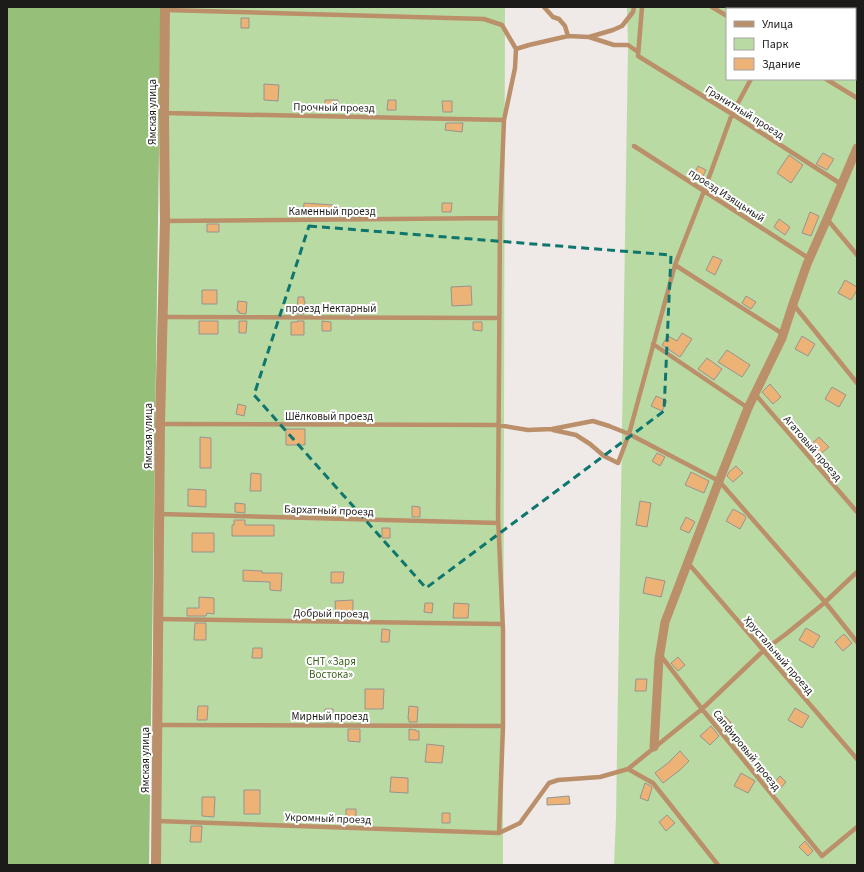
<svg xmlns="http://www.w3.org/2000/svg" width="864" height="872" viewBox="0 0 864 872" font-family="'Source Sans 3',sans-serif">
<rect width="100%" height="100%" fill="#efeae8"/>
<path fill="#b9dba3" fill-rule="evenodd" d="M165,7H505L503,839V865H156Z
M627,7H857V865H614L616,817L628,45ZM727,9H855V79H727Z"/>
<path fill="#96bf7a" d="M7,7H161L149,865H7Z"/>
<path fill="#edb276" stroke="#969390" d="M241,18H249V28H241Z
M264,84L279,85L278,101L264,100Z
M325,100H338V109H325Z
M388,100H396V110H387Z
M442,101H452V112H443Z
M446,123H463L462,132L445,130Z
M823,153L834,159L827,170L816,164Z
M789,155L803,165L791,183L777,173Z
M698,166L706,170L701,180L693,176Z
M304,203L334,205L333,214L303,213Z
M442,203H452L451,212H442Z
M810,212L819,216L811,236L802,233Z
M779,219L790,227L785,235L774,227Z
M207,224H219V232H207Z
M713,256L722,260L715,275L706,270Z
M845,280L857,287V290L851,300L838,293Z
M471,286L472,305L452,306L451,287Z
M202,290H217V304H202Z
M746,296L756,302L751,309L742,303Z
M298,297H304V301H305L304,314H297Z
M238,301L247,302L246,314L239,313V311H237Z
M199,321H218V334H199Z
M239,321H247L246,333H239Z
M297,321H304V335H291V322H297Z
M322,321L331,322V331H322Z
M473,322H482V331L473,330Z
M682,333L692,339L680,357L662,345L668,336L677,341Z
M802,336L815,344L808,356L795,349Z
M727,350L750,365L742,377L718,362Z
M707,358L722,369L714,380L698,369Z
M770,384L781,397L773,404L762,392Z
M832,387L846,395L839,407L825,399Z
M656,396L667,401L662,411L651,406Z
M238,404L246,406L244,416L236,414Z
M286,429H305V445H286Z
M200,437L211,438V468H200Z
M819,437L829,447L817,457L808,447Z
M657,453L665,457L660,466L652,461Z
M736,466L743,473L733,482L727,476L729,472Z
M691,472L709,481L704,493L685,485Z
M251,473L261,474V491H250Z
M188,489L206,490V507L188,506Z
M640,501L651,503L647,527L636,525Z
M235,503L245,504V513L235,512Z
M412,506L420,507V517H412Z
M733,509L744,515L746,518L740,529L726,521Z
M686,517L695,522L689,533L680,529Z
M234,520H245V525H274V536H232V525H234Z
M382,528H390V538H382Z
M192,533H214V552H192Z
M243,570L262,571V573H282L281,591L270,590V582L243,581Z
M331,572H344L343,583H331Z
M646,577L665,581L661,597L643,593Z
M199,597L214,598V614L207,613L206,616H187V608H199Z
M353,600V616H336L335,601Z
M425,603H433L432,613L424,612Z
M454,603L469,604L468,618H453Z
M195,623H206V640H194Z
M806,628L820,636L813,648L799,640Z
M382,629L390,630L389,642H381Z
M844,634L852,643L843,651L835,642Z
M253,648H262V658H252Z
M678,657L685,665L678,671L671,663Z
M636,679H647L646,691H635Z
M365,689H384L383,709H365Z
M198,706H208L207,720H197Z
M409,706L418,707L417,722H409V719H408Z
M795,708L809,716L802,728L788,720Z
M325,709H333V718H332V722H325Z
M725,716L732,724L724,730L717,722Z
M711,726L719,736L710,745L700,736Z
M348,729H360V742L348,741Z
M409,729L416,730V731H419V740H409Z
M427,744L444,746L442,763L425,762Z
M680,751L689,761L680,770L663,783L655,773L669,762Z
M741,773L755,781L748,793L734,786Z
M780,776L786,782L779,790L773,784Z
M391,777L408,778V793L390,792Z
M645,783L651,786L652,788L648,801L640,798Z
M244,790H260V814H244Z
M569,796L570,804L547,805V798Z
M202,797H215L214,817L202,816Z
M346,809H356V820H346Z
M442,813H450V823H442Z
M667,815L675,823L666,831L659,822Z
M191,826H202L201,842H190Z
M805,841L813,851L808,856L799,847Z"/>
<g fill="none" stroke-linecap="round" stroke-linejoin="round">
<path stroke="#bb8f6a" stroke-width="4.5" d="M544,7L553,17L559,19L565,26L568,36
M642,7L638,56L732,114L841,184
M712,7L727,16
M838,7L841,9
M784,9V7
M165,10L484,19L502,25L516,49L515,68L504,120L500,218L498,516L503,630V726L499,833
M855,18L857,19
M589,37L613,30L622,26L633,12L634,7
M516,49L529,45L568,36L589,37L614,45H628L638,52
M826,79L857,98
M164,113L504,120
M634,146L810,259
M827,219L857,255
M165,221L500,218
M675,265L783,334
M793,304L857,383
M163,317L499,318
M653,344L748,408
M755,394L857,512
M160,424L498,425L528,430L552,429L593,421L609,426L629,434L719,481L825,602L857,642
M553,430L576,435L590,444L604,456L618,463L629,434L675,265L704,191L732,114L751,79
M160,514L498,523
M688,563L857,759
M159,619L502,624
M661,656L702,709L822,856L857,827
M157,725L503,726
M628,769L653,783L718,865
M157,821L499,833L520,823L549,783L558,780L600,777L628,769L702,709L763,651L786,634L823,604L857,572"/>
<path stroke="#bb8f6a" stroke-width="9" d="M654,747L659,659L665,622L719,481L748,408L782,338L793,304L807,264L827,219L857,148"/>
<path stroke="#bb8f6a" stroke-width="10" d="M156,865L160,424L165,221L164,113L165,7"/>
</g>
<path fill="none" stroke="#0f766e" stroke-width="3" stroke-dasharray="8 5" stroke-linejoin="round" d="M309,226L671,255L664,411L426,588L254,395Z"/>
<g text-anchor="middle" stroke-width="4" stroke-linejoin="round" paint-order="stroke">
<g font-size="11" fill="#1c1b1a" stroke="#fff">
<text transform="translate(334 107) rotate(1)" y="4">Прочный проезд</text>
<text transform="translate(152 112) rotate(-90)" y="4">Ямская улица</text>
<text transform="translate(745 112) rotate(32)" y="4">Гранитный проезд</text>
<text transform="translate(727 195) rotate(33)" y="4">проезд Изящьный</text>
<text x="332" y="215">Каменный проезд</text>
<text x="331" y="312">проезд Нектарный</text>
<text x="329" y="420">Шёлковый проезд</text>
<text transform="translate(148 436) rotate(-90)" y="4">Ямская улица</text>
<text transform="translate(813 448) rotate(49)" y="4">Агатовый проезд</text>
<text transform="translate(329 510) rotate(2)" y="4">Бархатный проезд</text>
<text transform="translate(331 613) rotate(1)" y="4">Добрый проезд</text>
<text transform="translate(779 655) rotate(49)" y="4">Хрустальный проезд</text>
<text x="330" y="720">Мирный проезд</text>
<text transform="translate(747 750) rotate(51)" y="4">Сапфировый проезд</text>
<text transform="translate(145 760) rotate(-90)" y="4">Ямская улица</text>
<text transform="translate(328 818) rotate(2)" y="4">Укромный проезд</text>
</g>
<g font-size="11" fill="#3d621d" stroke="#fff">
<text x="331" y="665">СНТ «Заря<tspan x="331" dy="13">Востока»</tspan></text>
</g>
</g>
<rect width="864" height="872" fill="none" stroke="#1c1b1a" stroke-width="16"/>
<rect x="726" y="8" width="130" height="72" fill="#ffffff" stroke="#a4a4a3"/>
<rect x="734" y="21" width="20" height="6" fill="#bb8f6a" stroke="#a4a4a3"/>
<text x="762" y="28" font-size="12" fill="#1c1b1a">Улица</text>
<rect x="734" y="38" width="20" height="12" fill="#b9dba3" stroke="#a4a4a3"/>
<text x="762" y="48" font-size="12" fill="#1c1b1a">Парк</text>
<rect x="734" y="58" width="20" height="12" fill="#edb276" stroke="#a4a4a3"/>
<text x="762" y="68" font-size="12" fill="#1c1b1a">Здание</text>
</svg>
